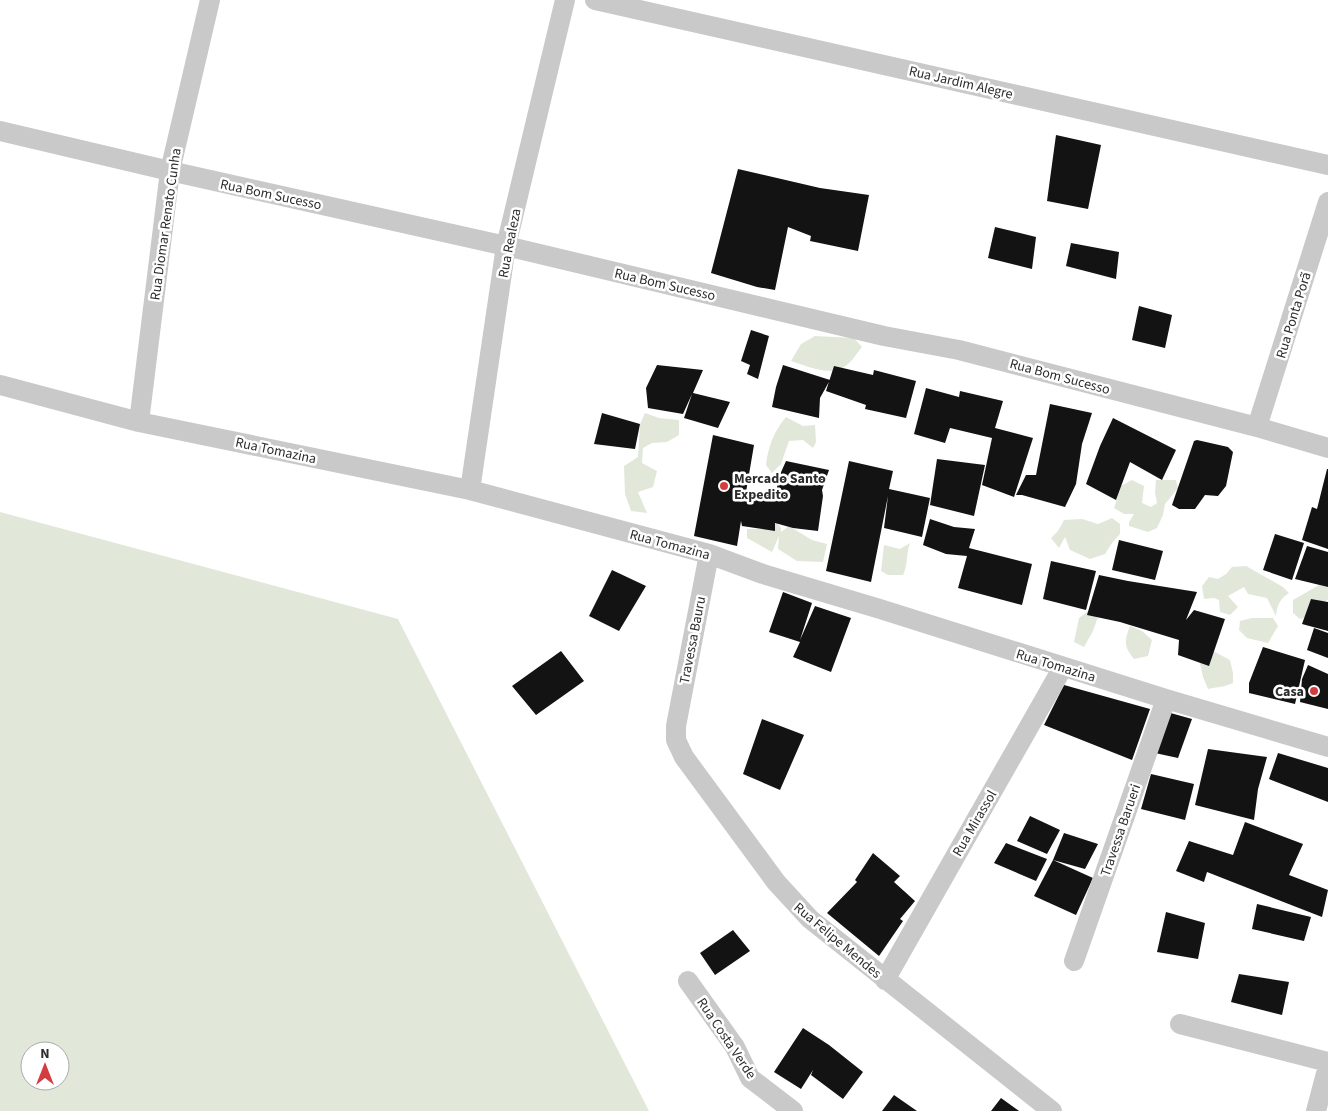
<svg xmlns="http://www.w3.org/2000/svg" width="1328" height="1111" viewBox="0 0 1328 1111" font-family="'Source Sans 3',sans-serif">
<rect width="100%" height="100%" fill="#fff"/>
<path fill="#e1e8da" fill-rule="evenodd" d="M815,336L854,338L862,347C857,353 852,361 847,365C830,378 808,366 791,361L801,344Z
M645,413L659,418L679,420V435L667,442L652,443L643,448L642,463L657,471L653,487L638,492L647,513L631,511L625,494L624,466L638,457L640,424Z
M786,417L803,426L815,425L816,442L813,448L803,440L789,441L781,464L772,473L766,465C768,447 774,431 786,417Z
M1132,480L1144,486L1142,503L1151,507L1157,503L1155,493L1156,480H1176L1178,488L1165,504L1163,515L1157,528L1148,532L1129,526V522L1134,514H1124L1114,508L1121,486Z
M0,512L398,619L649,1111H0ZM30,1051H60V1081H30Z
M1112,518L1120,524V534L1112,543L1105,554L1090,559L1070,550L1065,537L1059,548L1051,538L1058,531L1064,520L1082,519L1098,524Z
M777,523L781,528V532L789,526L812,540L827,544L823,562L797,561L778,549L779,536L772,552L747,538V529H765Z
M910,543C906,554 908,565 903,575H888L881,571L884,545L900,549Z
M1246,566L1283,587L1289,593C1280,599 1277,605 1276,616L1267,598L1248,594L1244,587L1228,596L1238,607L1230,615L1220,612L1219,600L1214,598L1204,599L1202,586L1209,577L1218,579L1226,574L1232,567Z
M1319,585L1328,587V600L1316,604L1308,617L1300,619L1293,613V600Z
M1088,611L1098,617L1093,631L1084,647L1074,642L1079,618Z
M1252,618H1273L1278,626L1268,643L1247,638L1239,630L1240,621Z
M1130,626L1142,631L1152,640L1148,656L1134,659C1124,647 1124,641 1130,626Z
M1204,643L1215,652L1230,660L1233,673V683C1225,687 1217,687 1208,689L1203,677L1198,654Z"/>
<path fill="#131313" d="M1056,135L1101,145L1088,209L1047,201Z
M738,169L820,188L869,195L858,251L810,241L811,236L788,227L775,290L757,287L711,273Z
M995,227L1036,237L1032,269L988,258Z
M1071,243L1119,252L1116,279L1066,266Z
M1139,306L1172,315L1165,348L1132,340Z
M751,330L769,336L758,379L747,374L750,365L741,361Z
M657,365L703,370L693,393L730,402L718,428L684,418L692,394L683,414L648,408L646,388Z
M783,365L830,380L820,398L819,418L772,407L776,387Z
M834,366L873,375L874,370L916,381L906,418L865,409L866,405L826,391Z
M926,388L959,397L960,391L1003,401L995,428L1033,438L1014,497L982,485L992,438L950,428L945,443L914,434Z
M1050,404L1092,413L1082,444L1076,484L1065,507L1022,495H1016L1026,475H1036Z
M602,413L640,424L635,449L594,444Z
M1113,418L1176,450L1162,480L1130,462L1116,500L1086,484L1100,446Z
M713,435L754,445L745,498L748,491L776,496L778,479L786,461L829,470L822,490L823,496L818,531L793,528L775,523V531L742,526L741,521L737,546L694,536Z
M1197,440L1228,447L1233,452L1226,486L1218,496L1205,495L1195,509H1179L1172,505L1194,441Z
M937,459L985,465L974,516L930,505Z
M849,461L893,471L889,489L930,498L922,537L884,528L888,496L871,582L826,571Z
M1327,469H1328V549L1302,540L1312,507L1317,509Z
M930,519L954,527L975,529L969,548L1032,564L1022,605L958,588L967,556L946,554L923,545Z
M1275,534L1304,543L1292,580L1263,570Z
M1119,540L1163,551L1155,580L1112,570Z
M1307,546L1328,552V587L1295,579Z
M1051,561L1096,571L1086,610L1043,599Z
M612,570L646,586L619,631L589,616Z
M1099,575L1128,581L1197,592L1186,620L1194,610L1225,619L1209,666L1178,655L1179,640L1120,622L1087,615Z
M783,592L812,603L800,640L815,606L851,618L831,672L793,657L800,642L769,632Z
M1311,599L1328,602V631L1302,624Z
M1314,628L1328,633V658L1307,650Z
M1263,647L1305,660L1295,704L1249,693V683Z
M561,651L584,681L536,715L512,686Z
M1308,665L1328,674V709L1300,702L1302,679Z
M1064,685L1150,709L1132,760L1044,725Z
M1167,712L1192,719L1178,758L1155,753Z
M762,719L804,735L780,790L743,774Z
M1208,749L1267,757L1258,789L1254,820L1195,805Z
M1278,753L1328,768V802L1269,779Z
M1151,774L1194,784L1185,820L1141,809Z
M1030,816L1060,830L1047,854L1017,841Z
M1245,822L1303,844L1289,875L1328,890L1322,917L1207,872L1204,882L1176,871L1189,841L1233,855Z
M1064,833L1098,844L1085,869L1053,860Z
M1006,843L1047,859L1036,881L994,863Z
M873,853L900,876L894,882L915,901L900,919L903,921L879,956L827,913L857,882L855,880Z
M1053,860L1093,878L1076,915L1034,896Z
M1257,904L1311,917L1304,941L1252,929Z
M1166,912L1205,923L1198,959L1157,952Z
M733,930L750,951L715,975L700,953Z
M1239,974L1289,982L1282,1015L1231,1002Z
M803,1028L829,1045L863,1072L843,1099L811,1075L813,1070L801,1089L774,1072Z
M894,1095L917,1111H882Z
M1001,1098L1019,1111H991Z"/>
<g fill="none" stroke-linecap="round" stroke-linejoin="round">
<path stroke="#c9c9c9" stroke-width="20" d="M595,0L1328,165
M0,131L170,171L506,246L884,336L959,350L1257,427L1328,448
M0,385L139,422L470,490L709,554L763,574L880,609L1166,699L1328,747
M139,422L170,171L210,0
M1257,427L1328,202
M470,490L506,246L565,0
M709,554L676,726V740L684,757L776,882L810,919L1052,1111
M1074,961L1166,699
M885,980L1063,667
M688,981L735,1047L750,1078L793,1111
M1180,1024L1328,1062
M1316,1111L1328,1066"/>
</g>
<g fill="#d33d3f" stroke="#fff" stroke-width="2">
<circle cx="724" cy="486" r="5"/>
<circle cx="1314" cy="691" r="5"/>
</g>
<g text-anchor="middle" stroke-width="5" stroke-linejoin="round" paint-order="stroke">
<g font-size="14" fill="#2c2c2c" stroke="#fff">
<text transform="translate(961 82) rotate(13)" y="5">Rua Jardim Alegre</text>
<text transform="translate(271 194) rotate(12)" y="5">Rua Bom Sucesso</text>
<text transform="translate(165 224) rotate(-82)" y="5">Rua Diomar Renato Cunha</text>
<text transform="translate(509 243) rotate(-79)" y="5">Rua Realeza</text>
<text transform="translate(665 284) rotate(13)" y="5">Rua Bom Sucesso</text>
<text transform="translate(1293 315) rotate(-73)" y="5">Rua Ponta Porã</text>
<text transform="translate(1060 376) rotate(15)" y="5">Rua Bom Sucesso</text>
<text transform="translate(276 450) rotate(12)" y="5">Rua Tomazina</text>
<text transform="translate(670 544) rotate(15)" y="5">Rua Tomazina</text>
<text transform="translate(692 640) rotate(-79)" y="5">Travessa Bauru</text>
<text transform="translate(1056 665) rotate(17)" y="5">Rua Tomazina</text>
<text transform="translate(974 823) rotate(-60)" y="5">Rua Mirassol</text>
<text transform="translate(1120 830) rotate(-71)" y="5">Travessa Barueri</text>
<text transform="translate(838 940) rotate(40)" y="5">Rua Felipe Mendes</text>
<text transform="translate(727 1038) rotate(56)" y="5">Rua Costa Verde</text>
</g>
<g font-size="14" font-weight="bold" fill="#2c2c2c" stroke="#fff" text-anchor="start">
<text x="734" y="483">Mercado Santo<tspan x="734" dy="16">Expedito</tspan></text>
<text x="1304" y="696" text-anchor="end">Casa</text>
</g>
</g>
<g transform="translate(45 1066)"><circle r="24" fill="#ffffff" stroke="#ababab"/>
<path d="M0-4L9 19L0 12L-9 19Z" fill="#d33d3f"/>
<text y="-8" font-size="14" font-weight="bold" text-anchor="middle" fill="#2c2c2c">N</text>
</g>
</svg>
